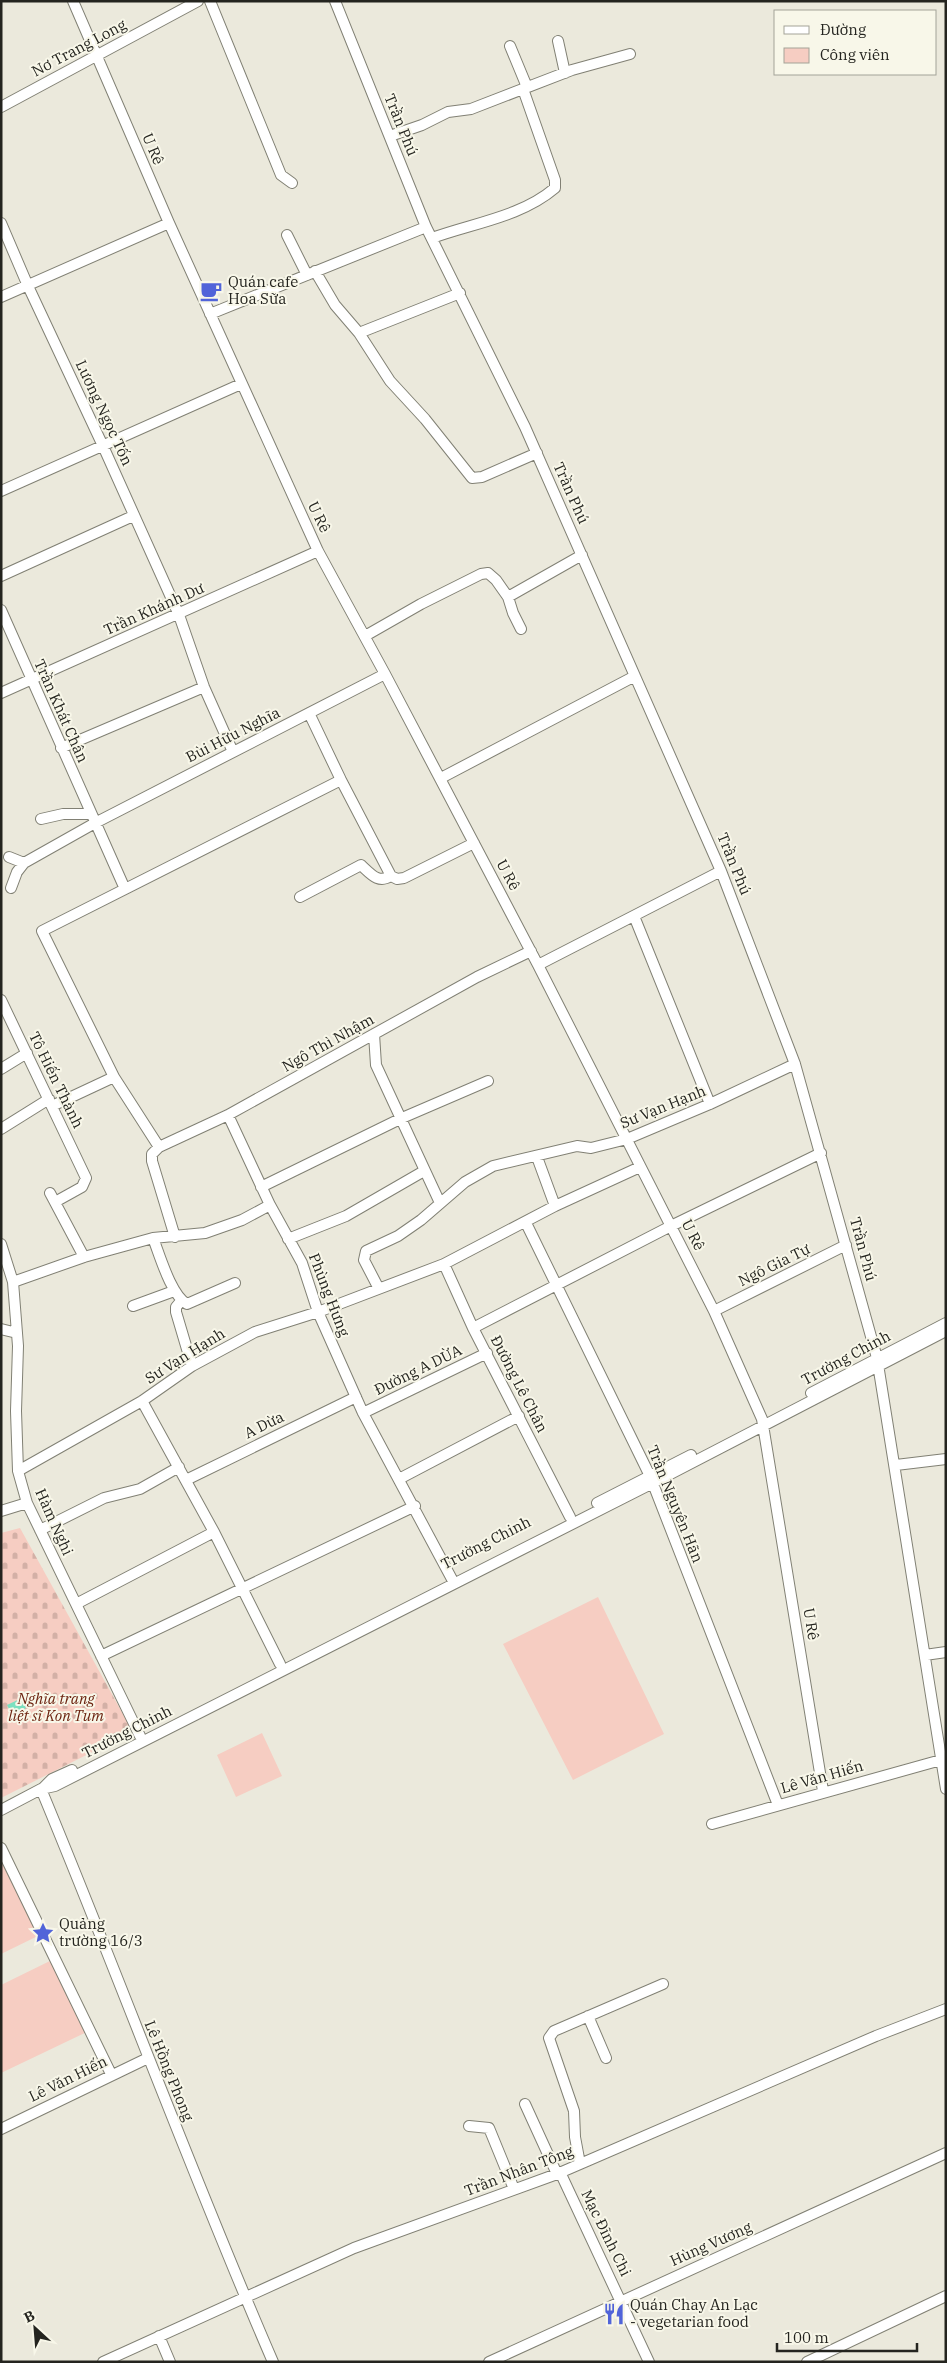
<svg xmlns="http://www.w3.org/2000/svg" width="947" height="2363" viewBox="0 0 947 2363" font-family="'IBM Plex Serif',serif">
<defs>
<pattern id="cemetery-stones" width="16" height="16" patternUnits="userSpaceOnUse" patternTransform="scale(1.25)"><rect width="16" height="16" fill="#f6cdc2"/><path d="M2 7V4a2 2 0 0 1 4 0v3zM10 15v-3a2 2 0 0 1 4 0v3z" fill="#d3b0a6"/></pattern>
</defs>
<rect width="100%" height="100%" fill="#ebe9dc"/>
<path fill="#f6cdc2" d="M598,1597L664,1734L573,1780L503,1644Z
M262,1733L282,1776L236,1797L217,1755Z
M6,1858L44,1933L1,1954V1861Z
M56,1958L91,2030L1,2073V1985Z"/>
<path fill="url(#cemetery-stones)" d="M20,1528L129,1725L124,1736L1,1798V1533Z"/>
<path fill="#7ce0c0" d="M24,1697L27,1704L21,1719L15,1721L7,1705Z"/>
<g fill="none" stroke-linecap="round" stroke-linejoin="round">
<g stroke="#818074" stroke-width="12">
<path id="minor" d="M73,1L169,223L318,551L385,674L538,965L714,1311L762,1419L823,1791
M210,1L281,175L292,183
M335,1L426,227L525,427L721,871L795,1064L877,1358L946,1789
M558,41L565,73
M510,46L527,87
M1,107L198,1
M390,136L422,125L448,112L471,109L572,70L630,54
M1,223L28,286L103,446L179,615L204,687L233,752
M287,235L307,275
M432,238C473,223 521,217 555,188V180L523,89
M315,271L335,305L359,333L460,293
M1,297L169,223
M210,314L426,227
M359,333L390,381L425,419L472,478L482,477L537,453
M1,491L241,384
M1,576L133,516
M508,597L513,613L521,629
M1,610L125,889
M365,636L421,604L481,574L488,573L496,580L508,597L582,555
M1,693L318,551
M309,713L341,780L391,876L397,879L404,878L474,843
M61,748L204,687
M441,778L635,676
M41,819L63,814H90
M9,857L24,863
M11,888L17,872L24,863L95,823L385,674
M300,897L361,865C371,874 378,884 391,876
M634,916L710,1104
M538,965L721,871
M1,1000L86,1178L82,1187L55,1202
M374,1034L376,1065L440,1203
M1,1069L27,1053
M114,1077L42,931L341,780
M52,1106L114,1077L159,1147
M1,1129L49,1099
M261,1187L402,1118L488,1081
M50,1193L84,1257
M270,1205L228,1115L477,977L531,951
M555,1206L640,1167
M526,1223L650,1476L778,1805
M175,1237L152,1161V1154L159,1147L228,1115
M153,1238C160,1256 171,1295 187,1304L235,1283
M288,1239L346,1216L424,1171
M1,1244L13,1282L18,1346L16,1411L18,1471L27,1503L140,1736
M444,1264L473,1328L570,1517
M13,1282L84,1257L153,1238L205,1233L242,1220L270,1205L302,1263L318,1312L363,1413L454,1583
M378,1287L364,1260L366,1251L398,1236L421,1220L465,1182L493,1166L577,1146L591,1148L627,1139L710,1104L795,1064
M181,1301L176,1307V1312L192,1366
M133,1306L174,1291
M714,1311L846,1245
M473,1328L671,1226L821,1153
M1,1329L17,1333
M811,1393L946,1323
M142,1401L214,1532L280,1664
M363,1413L487,1353
M896,1465L946,1459
M18,1471L142,1401L192,1366L255,1332L318,1312L444,1264L555,1206L537,1157
M399,1479L519,1416
M186,1480L356,1397
M597,1503L691,1455
M1,1511L27,1503
M40,1530L104,1498L140,1489L179,1467
M76,1604L214,1532
M925,1655L946,1652
M101,1656L415,1506
M41,1789C120,1979 191,2173 273,2362
M42,1789L52,1779L72,1770
M1,1810L41,1789L55,1786L653,1483L946,1331
M712,1824L941,1760
M1,1848L111,2074
M588,2016L606,2058
M525,2104L557,2174
M469,2126L489,2128L514,2189
M1,2129L148,2058
M580,2164L575,2137L574,2111L549,2038L554,2031L663,1984
M560,2172L649,2362
M159,2336L170,2362
M103,2362L354,2248L557,2174L876,2036L946,2009
M489,2362L946,2153
M807,2362L946,2296"/>
</g>
<use href="#minor" stroke="#fff" stroke-width="10"/>
</g>
<defs>
<g id="cafe-bare" transform="scale(1.725)"><path d="M-5.5-4.5H6V0H3Q3 3.5 0 3.5H-2.5Q-5.5 3.5-5.5 0ZM3-3.2v2h1.7v-2ZM-6 4.5H4V6H-6Z" fill="#5164d9" stroke="#f8f7e9" stroke-width="2.5" paint-order="stroke"/></g>
<g id="sight-bare" transform="scale(1.725)"><path d="M0-6L1.8-2.2L6-1.7L2.9 1.2L3.7 5.4L0 3.3L-3.7 5.4L-2.9 1.2L-6-1.7L-1.8-2.2Z" fill="#5164d9" stroke="#f8f7e9" stroke-width="2.5" paint-order="stroke"/></g>
<g id="restaurant-bare" transform="scale(1.725)"><path d="M-5-6h1v4h1v-4h1v4h1v-4h1v5L-1.5 .5V6h-2V.5L-5-1ZM5-6V6H3V1.5H1.5Q1.5-4 5-6Z" fill="#5164d9" stroke="#f8f7e9" stroke-width="2.5" paint-order="stroke"/></g>
</defs>
<g fill-rule="evenodd">
<use href="#cafe-bare" x="211" y="291"/>
<use href="#sight-bare" x="43" y="1933"/>
<use href="#restaurant-bare" x="614" y="2314"/>
</g>
<g text-anchor="middle" stroke-width="4" stroke-linejoin="round" paint-order="stroke">
<g font-size="15" fill="#24241f" stroke="#f8f7e9">
<text transform="translate(79 48) rotate(-28)" y="5">Nơ Trang Long</text>
<text transform="translate(401 125) rotate(68)" y="5">Trần Phú</text>
<text transform="translate(153 149) rotate(67)" y="5">U Rê</text>
<text transform="translate(104 413) rotate(65)" y="5">Lương Ngọc Tốn</text>
<text transform="translate(571 493) rotate(66)" y="5">Trần Phú</text>
<text transform="translate(319 517) rotate(65)" y="5">U Rê</text>
<text transform="translate(154 609) rotate(-24)" y="5">Trần Khánh Dư</text>
<text transform="translate(61 711) rotate(66)" y="5">Trần Khát Chân</text>
<text transform="translate(233 735) rotate(-27)" y="5">Bùi Hữu Nghĩa</text>
<text transform="translate(734 864) rotate(68)" y="5">Trần Phú</text>
<text transform="translate(508 875) rotate(62)" y="5">U Rê</text>
<text transform="translate(328 1043) rotate(-29)" y="5">Ngô Thì Nhậm</text>
<text transform="translate(56 1080) rotate(64)" y="5">Tô Hiến Thành</text>
<text transform="translate(663 1107) rotate(-22)" y="5">Sư Vạn Hạnh</text>
<text transform="translate(693 1235) rotate(63)" y="5">U Rê</text>
<text transform="translate(863 1249) rotate(75)" y="5">Trần Phú</text>
<text transform="translate(774 1265) rotate(-26)" y="5">Ngô Gia Tự</text>
<text transform="translate(329 1295) rotate(69)" y="5">Phùng Hưng</text>
<text transform="translate(185 1356) rotate(-32)" y="5">Sư Vạn Hạnh</text>
<text transform="translate(846 1358) rotate(-28)" y="5">Trường Chinh</text>
<text transform="translate(418 1370) rotate(-26)" y="5">Đường A DỪA</text>
<text transform="translate(519 1384) rotate(63)" y="5">Đường Lê Chân</text>
<text transform="translate(264 1425) rotate(-26)" y="5">A Dừa</text>
<text transform="translate(675 1504) rotate(68)" y="5">Trần Nguyên Hãn</text>
<text transform="translate(54 1522) rotate(66)" y="5">Hàm Nghi</text>
<text transform="translate(486 1543) rotate(-27)" y="5">Trường Chinh</text>
<text transform="translate(811 1624) rotate(81)" y="5">U Rê</text>
<text transform="translate(127 1732) rotate(-27)" y="5">Trường Chinh</text>
<text transform="translate(822 1777) rotate(-16)" y="5">Lê Văn Hiến</text>
<text transform="translate(169 2071) rotate(68)" y="5">Lê Hồng Phong</text>
<text transform="translate(68 2079) rotate(-26)" y="5">Lê Văn Hiến</text>
<text transform="translate(519 2171) rotate(-21)" y="5">Trần Nhân Tông</text>
<text transform="translate(606 2233) rotate(64)" y="5">Mạc Đĩnh Chi</text>
<text transform="translate(711 2244) rotate(-24)" y="5">Hùng Vương</text>
</g>
<g font-size="15" fill="#24241f" stroke="#f8f7e9" text-anchor="start">
<text x="228" y="287">Quán cafe<tspan x="228" dy="17">Hoa Sữa</tspan></text>
<text x="59" y="1929">Quảng<tspan x="59" dy="17">trường 16/3</tspan></text>
<text x="630" y="2310">Quán Chay An Lạc<tspan x="630" dy="17">- vegetarian food</tspan></text>
</g>
<g font-size="15" font-style="italic" fill="#6c2310" stroke="#f8f7e9">
<text x="56" y="1704">Nghĩa trang<tspan x="56" dy="17">liệt sĩ Kon Tum</tspan></text>
</g>
</g>
<rect width="947" height="2363" fill="none" stroke="#24241f" stroke-width="5"/>
<rect x="774" y="10" width="162" height="65" fill="#f8f7e9" stroke="#a3a398"/>
<rect x="784" y="26" width="25" height="8" fill="#ffffff" stroke="#a3a398"/>
<text x="820" y="35" font-size="15" fill="#24241f">Đường</text>
<rect x="784" y="48" width="25" height="15" fill="#f6cdc2" stroke="#a3a398"/>
<text x="820" y="60" font-size="15" fill="#24241f">Công viên</text>
<g transform="translate(35 2328) rotate(334)" stroke="#f8f7e9" stroke-width="4" paint-order="stroke">
<path d="M0-4L9 19L0 12L-9 19Z" fill="#24241f"/>
<text y="-8" font-size="14" font-weight="bold" text-anchor="middle" fill="#24241f">B</text>
</g>
<path d="M777 2343v8h140v-8" fill="none" stroke="#24241f" stroke-width="2.5"/>
<text x="784" y="2343" font-size="15" fill="#24241f" stroke="#f8f7e9" stroke-width="4" paint-order="stroke">100 m</text>
</svg>
